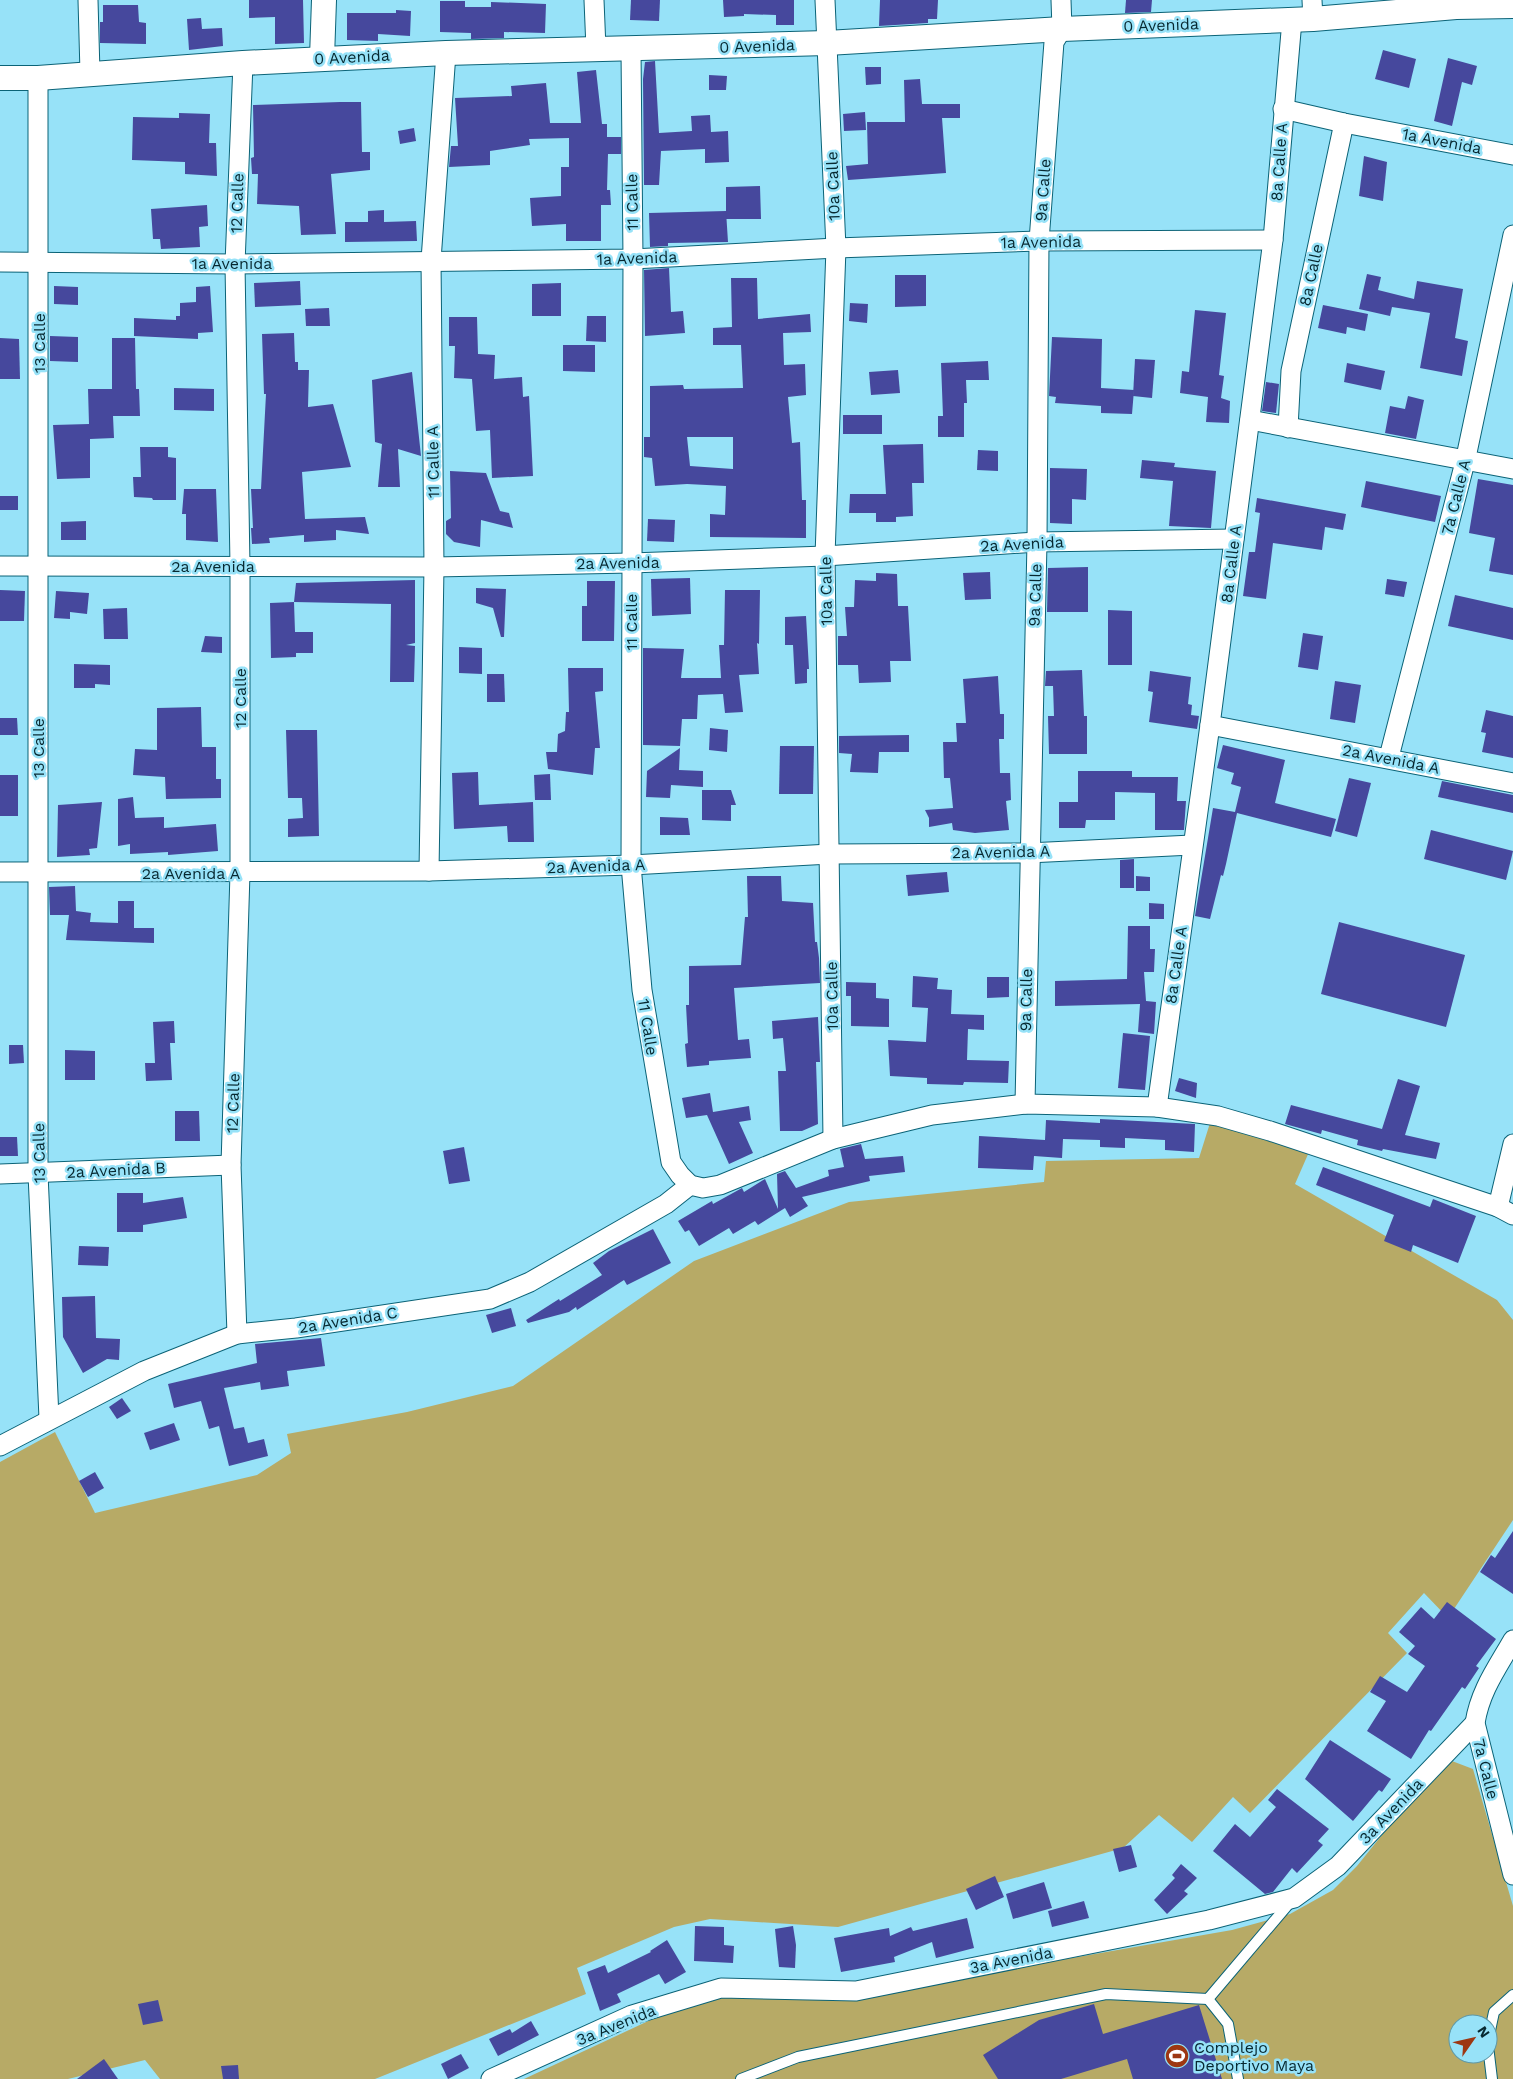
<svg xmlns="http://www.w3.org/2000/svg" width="1513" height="2079" viewBox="0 0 1513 2079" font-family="'Work Sans',sans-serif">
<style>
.green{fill:#b7aa66;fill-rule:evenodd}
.building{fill:#46489d;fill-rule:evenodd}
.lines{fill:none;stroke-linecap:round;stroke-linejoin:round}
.service-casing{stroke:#0b6377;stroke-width:12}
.minor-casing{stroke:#0b6377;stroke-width:21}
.tertiary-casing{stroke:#0b6377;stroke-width:26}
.service{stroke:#fff;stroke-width:10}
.minor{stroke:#fff;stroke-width:19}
.tertiary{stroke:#fff;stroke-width:24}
.labels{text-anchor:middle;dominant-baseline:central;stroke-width:5;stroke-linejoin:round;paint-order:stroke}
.street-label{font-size:16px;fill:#072830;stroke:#97e2f8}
.poi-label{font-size:16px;fill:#072830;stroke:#97e2f8;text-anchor:start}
</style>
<rect width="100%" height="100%" fill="#97e2f8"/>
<g class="green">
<path d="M1210,1123L1309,1152L1295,1184L1497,1300L1513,1320V1520L1448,1618L1424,1593L1388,1633L1407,1653L1250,1813L1233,1797L1192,1842L1159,1815L1123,1848L838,1927L710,1919L674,1927L577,1968L586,1994L375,2079H160L145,2060L68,2079H0V1462L55,1432L95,1513L257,1475L291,1453L287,1434L407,1412L513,1386L694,1261L849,1202L1044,1182L1046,1161L1199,1158Z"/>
<path d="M1444,1758L1473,1769L1513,1906V2079H524L674,2009L734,1995L929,1983L1232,1930L1290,1914L1333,1890L1357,1866ZM1458,2024H1488V2054H1458Z"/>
</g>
<g class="building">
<path d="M249,0H303L304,43L275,44V17L249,18Z"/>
<path d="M631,0H660L659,21L630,20Z"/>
<path d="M723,0H794V25H776V15L744,14V16L724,17Z"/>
<path d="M880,0H938L937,19H928V23L879,26Z"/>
<path d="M1126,0H1152L1151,12L1125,13Z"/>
<path d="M440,1H465V7H491V2L546,4L545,33L504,32V38L471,39V33L440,32Z"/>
<path d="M103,5H138L139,22L146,23V44L100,43V22H103Z"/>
<path d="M396,10L411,11L410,36L378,34V41L347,40V13H396Z"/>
<path d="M201,18L202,29L222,28L223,46L189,50L187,19Z"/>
<path d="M1383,50L1416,59L1409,88L1375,79Z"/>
<path d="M1448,58L1477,66L1472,85L1462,82L1452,126L1434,121Z"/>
<path d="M655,61L659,133L692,131L691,116L710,115L711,132L728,131L729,162L705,163V149L661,151L659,185H644L643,79L645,62Z"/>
<path d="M865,67H881V84L866,85Z"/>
<path d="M596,70L602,124H607V137H621V154H608L607,190H610L611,205H601V241H566V224L532,226L530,198L561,196V167H569V138L529,139L530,145L490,151V165L449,167L451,146H458L455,98L512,96L511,86L546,83L550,123H581L577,72Z"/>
<path d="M709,75L727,76L726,90H709Z"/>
<path d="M920,79L922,104H960V118H942L946,173L848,180L846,166L868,164L867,122H905L904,80Z"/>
<path d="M340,102H361L362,152H370V170L331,174L336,234L301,235L299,206L257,204L258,174H252L251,158L254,157L253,105Z"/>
<path d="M865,112L866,130L844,131L843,114Z"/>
<path d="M179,113L210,114L209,143H216L217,176L185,174V162L132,160L133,117L179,118Z"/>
<path d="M414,128L416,141L400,144L398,131Z"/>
<path d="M1364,156L1387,162L1383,201L1359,196Z"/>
<path d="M760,186L761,219H726V187Z"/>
<path d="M207,205L208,226L199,227L200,247L161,249L160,239H153L151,209Z"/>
<path d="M384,210V222L416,221L417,241L345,242V222H368V211Z"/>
<path d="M726,211L728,242L668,243V246L650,247L649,213Z"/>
<path d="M669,268L671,312L683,311L685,333L645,336L644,270Z"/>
<path d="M1367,274L1381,277L1378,290L1414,299L1417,281L1463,289L1455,338L1468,341L1462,376L1420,368L1430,313L1392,307L1390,316L1359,309Z"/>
<path d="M895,275H926V306L895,307Z"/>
<path d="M731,278H757L758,319L810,314L811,332L783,333L784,365L805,364L806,395L788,397L792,443L800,442L802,500H806V538L710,537V514L725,515L726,486L687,484L655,486L652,458L644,457V437H650V386L683,385L684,389L743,388L741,345H713V328L732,327ZM687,437H733V469L690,466Z"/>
<path d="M300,281L301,305L255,307L254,283Z"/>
<path d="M561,283V316H532V284Z"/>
<path d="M54,286L78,287V305L54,304Z"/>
<path d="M210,286L213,332L198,333V339L134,336V318L176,320V316H180V303L196,302V287Z"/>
<path d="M850,303L868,304L867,323L849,321Z"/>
<path d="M1323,305L1368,314L1365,331L1347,327L1346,334L1318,328Z"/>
<path d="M329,308L330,326H306L305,309Z"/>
<path d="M1195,310L1226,313L1219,375L1224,376L1221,398L1230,401L1229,423L1206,422L1208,397L1180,393L1182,371L1189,372Z"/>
<path d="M587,316H606V342L586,341Z"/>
<path d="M449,317H477L478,354L495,355L494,379L522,377L523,397L529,396L533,476L492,478L490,430L476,431L472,379L454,378L455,346H449Z"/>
<path d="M294,333L295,362H298V370H309L308,407L333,404L351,467L302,472L305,519L365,517L369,534L336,530V540L304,542V535L269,538L270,543L252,544L251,528H253L251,489H261L266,394H264L262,334Z"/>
<path d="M50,336L78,337V362L50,361Z"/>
<path d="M1052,337L1102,339L1101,388L1134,390L1132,414L1101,413V406L1055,403L1056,397L1049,396Z"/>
<path d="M0,338L19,339L20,379H0Z"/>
<path d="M112,338H135L136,389H139L140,416H113L114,438L90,439V478L57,479L53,425L89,424L88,389H112Z"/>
<path d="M563,345H595V372L563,371Z"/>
<path d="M1135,359L1155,360L1152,398L1133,396Z"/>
<path d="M988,361L989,380H966L967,403H964V437H938V416H943L941,363Z"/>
<path d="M1347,363L1385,371L1381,390L1344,382Z"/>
<path d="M898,370L900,393L871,395L869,372Z"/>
<path d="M412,372L421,456L398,449L400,487H378L382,444L375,442L372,380Z"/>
<path d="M1266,382L1279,384L1276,413L1262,411Z"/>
<path d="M174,388L214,389V411L174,410Z"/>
<path d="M1408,396L1424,400L1416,439L1385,433L1390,406L1405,409Z"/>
<rect x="843" y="415" width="39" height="19"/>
<path d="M923,444L924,483H912L913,516L896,517V522H876V513H849L850,494H886L883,445Z"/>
<path d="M140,447H168V457L176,458V500H153L152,498L134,497L133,477H141Z"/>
<path d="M978,450L998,451V471L977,470Z"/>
<path d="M1142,460L1175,463L1174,467L1216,471L1211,528L1169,526L1173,481L1140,478Z"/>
<path d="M1050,468L1087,469L1086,500L1072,499V524L1050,523Z"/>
<path d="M450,471L486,473L500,511L509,513L513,528L481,520L480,547L454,542L446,534V521L451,518Z"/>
<path d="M1478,479L1513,485V575L1489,571L1495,538L1469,533Z"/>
<path d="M1366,481L1441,496L1435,522L1361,507Z"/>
<path d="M184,489H216L218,542L186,540V514H182Z"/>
<rect x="0" y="496" width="18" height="14"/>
<path d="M1257,498L1346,514L1343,530L1325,527L1322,550L1273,543L1266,599L1243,596L1249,552H1255L1260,513L1255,512Z"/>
<path d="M648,519L675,520L674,542L647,541Z"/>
<path d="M86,521V540H61V522Z"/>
<path d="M1088,567V612H1047L1048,568Z"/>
<path d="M990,572L991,599L965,600L963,573Z"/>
<path d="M876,573L897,574L898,606H908L911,661H890L891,682L859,683L858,665H838V636H847L845,607H854L855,580L876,581Z"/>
<path d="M690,578L691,614L652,616L651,579Z"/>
<path d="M1387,579L1407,582L1404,597L1385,594Z"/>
<path d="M415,580V643L406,645L415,646L414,682H390L391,604L294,602L296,583Z"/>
<path d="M587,581H615L614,641H582V606H587Z"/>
<path d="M476,588L506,589L504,637H501L493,608L476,603Z"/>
<path d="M0,590L25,591L24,621H0Z"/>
<path d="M725,590H760L759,644L757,643L759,674L739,675L743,712L725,713L723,694L698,695L697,719H682L680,746L643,745V648L684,649L681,678H721L719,645H724Z"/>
<path d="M56,591L89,593L87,614L70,612V619L54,618Z"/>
<path d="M1455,595L1513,608V640L1448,626Z"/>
<path d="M294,602L295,632H313V653H296V657L271,658L270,603Z"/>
<path d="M127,608L128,639H104L103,609Z"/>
<path d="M1108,610L1132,611V665H1108Z"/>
<path d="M806,616L809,669H807V683L795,684L793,645H785V617Z"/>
<path d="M1303,633L1323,636L1318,670L1298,667Z"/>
<path d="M205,636L222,637V653L201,652Z"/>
<path d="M459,647L482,648V674L459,673Z"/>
<path d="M74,664L110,665V685L95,684V688H74Z"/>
<path d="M568,668H603V691L595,692L600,748H595L593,775L548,769L546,752H557L558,734L565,731L566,712H569Z"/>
<path d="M1082,670L1084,716H1087V754H1049L1048,716H1054L1053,686H1045L1046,671Z"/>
<path d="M1150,671L1191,677L1188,704L1192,705L1191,715L1199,716L1197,729L1149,722L1153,692L1148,691Z"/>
<path d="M487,674H504L505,702H487Z"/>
<path d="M998,676L1000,714H1004V739H999L1000,773H1010L1011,800L1006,801L1009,830L975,833L953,830L952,823L929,827V818L925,810L953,808L950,778H944L943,742H957L956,723H966L963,679Z"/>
<path d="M1335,681L1361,685L1355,723L1330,719Z"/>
<path d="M201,707L202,747H216V779H221V798L166,799L165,777L133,775L135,749L157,750V708Z"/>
<path d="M1486,710L1513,716V758L1482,752L1486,733L1481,732Z"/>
<path d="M0,718H17L18,735H0Z"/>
<path d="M710,728L728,730L727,752L709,750Z"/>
<path d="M286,730H317L319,836L288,837V819L303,818L302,798H288Z"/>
<path d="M909,735V752H879L878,773L850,772L852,754L839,753V736Z"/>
<path d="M1223,745L1285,760L1275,803L1336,819L1331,837L1237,813L1226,864L1223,876L1221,875L1210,919L1195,916L1213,808L1235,812L1241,787L1231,784L1234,773L1217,768Z"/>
<path d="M780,746H814L813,794H779Z"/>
<path d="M680,748L679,770L703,771V787L671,785L670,798L646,797L647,771Z"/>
<path d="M1078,771H1132V777H1178L1177,801H1186L1184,830H1155V793L1115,792V820H1086L1085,828H1059V802H1078Z"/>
<path d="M478,772L479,805L533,802L534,842H508L507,826L454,829L452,773Z"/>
<path d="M550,774L551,800H535L534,775Z"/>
<rect x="0" y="775" width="18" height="41"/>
<path d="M1349,778L1371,783L1357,837L1335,831Z"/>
<path d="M1442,781L1513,795V813L1438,797Z"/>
<path d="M702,790H731L736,805H731V821L702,820Z"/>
<path d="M133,797L135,818L164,817V828L216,824L218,851L168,855V852L130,854V844L118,846V799Z"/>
<path d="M102,802L97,848L89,849L90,855L57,857L58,805Z"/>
<path d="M660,817L688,818L690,835H660Z"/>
<path d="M1431,830L1513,851L1506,880L1424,859Z"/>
<path d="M1134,859V888H1120V860Z"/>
<path d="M947,872L949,892L908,896L906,875Z"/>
<path d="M747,876H781L782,901L813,903L815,942H817L819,958L820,983L734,988L738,1040L749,1039L751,1058L709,1061V1065L687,1067L685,1044L688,1043L686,1005H689V966L741,965L745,917H748Z"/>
<path d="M1136,876L1150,877V891H1136Z"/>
<path d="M75,886L76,911L91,913L90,922L118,923V901H134V928H154V943L66,940L69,915H50L49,887Z"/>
<path d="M1149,903L1164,904V919H1149Z"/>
<path d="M1339,922L1465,955L1446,1027L1321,994Z"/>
<path d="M1128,926H1150V949H1155L1154,972H1144L1146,1001L1156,1002L1154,1034L1138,1032L1140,1004L1055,1006V981L1127,979Z"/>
<path d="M913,976L938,978L937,989L952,990L951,1014L984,1015V1030L968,1029L967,1060L1009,1061L1008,1083L964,1082L963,1085L927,1084V1078L890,1076L888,1040L926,1042L928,1008L912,1007Z"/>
<path d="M987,977H1009V997L987,998Z"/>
<path d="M846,982L876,983V998L889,999V1027L851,1026V996H846Z"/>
<path d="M818,1017L820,1062H816L818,1124L802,1131H780L778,1071H786L783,1038L773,1039L772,1021Z"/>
<path d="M174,1021L175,1043H170L172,1080L146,1081L145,1063H155L153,1022Z"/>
<path d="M1123,1033L1150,1036L1145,1090L1118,1088Z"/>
<path d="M9,1045H23L24,1063L9,1064Z"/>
<path d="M65,1050L95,1051V1080H65Z"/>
<path d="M1179,1078L1197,1083L1196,1098L1175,1091Z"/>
<path d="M1398,1079L1420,1086L1405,1135L1440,1143L1436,1159L1383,1149L1382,1151L1357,1145L1358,1140L1322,1130L1321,1134L1285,1124L1291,1105L1382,1129Z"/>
<path d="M710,1093L713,1112L749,1106L751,1120L739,1122L753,1153L729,1164L707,1115L686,1118L682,1098Z"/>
<path d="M175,1111H199L200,1141H175Z"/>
<path d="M1100,1119L1195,1124L1194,1152L1165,1150V1140L1125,1138V1148L1100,1147V1140L1063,1139L1062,1158L1034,1156L1033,1170L978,1168L979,1136L1045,1140L1046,1120L1100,1123Z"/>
<path d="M0,1137H17L18,1156H0Z"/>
<path d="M861,1144L865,1159L903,1156L905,1172L869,1176L870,1181L802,1197L808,1206L790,1217L785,1208L758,1225L755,1221L733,1234L729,1228L699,1246L689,1230L685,1232L678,1221L712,1201L713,1204L742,1188L744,1192L765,1179L778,1209L777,1174L785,1171L796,1188L829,1176L828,1170L844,1167L840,1149Z"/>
<path d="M464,1147L470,1181L449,1184L443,1151Z"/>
<path d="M1323,1167L1430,1207L1433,1199L1476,1216L1458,1263L1413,1245L1411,1252L1384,1241L1394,1215L1316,1185Z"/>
<path d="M117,1193H143V1203L183,1197L187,1218L143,1225V1232H117Z"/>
<path d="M653,1229L671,1263L627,1285L624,1280L577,1310L576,1307L569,1312L528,1323L526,1320L559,1299L560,1301L602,1275L593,1263L609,1251Z"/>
<path d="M79,1246L109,1247L108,1266L78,1265Z"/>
<path d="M95,1296L96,1338L120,1339L119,1360L107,1359L83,1373L63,1337L62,1297Z"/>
<path d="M511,1308L516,1326L492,1333L486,1315Z"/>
<path d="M321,1338L325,1366L287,1371L289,1386L261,1390L260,1382L224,1388L234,1429L244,1427L248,1443L264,1439L268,1456L229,1466L219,1426L209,1429L201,1401L174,1408L168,1384L257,1363L255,1344Z"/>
<path d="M122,1398L131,1411L117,1419L109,1407Z"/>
<path d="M174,1423L180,1440L150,1450L144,1433Z"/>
<path d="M95,1472L104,1488L88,1497L79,1481Z"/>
<path d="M1513,1531V1594L1480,1572L1491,1555L1495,1558Z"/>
<path d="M1447,1602L1496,1639L1476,1666L1479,1668L1465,1689L1462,1687L1431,1731L1429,1730L1411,1759L1367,1731L1386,1701L1370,1692L1380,1676L1407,1692L1425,1666L1408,1654L1415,1646L1399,1632L1421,1607L1434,1619Z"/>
<path d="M1330,1740L1391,1779L1382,1792L1379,1790L1353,1821L1305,1779Z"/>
<path d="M1277,1789L1329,1829L1318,1841L1323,1845L1297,1873L1292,1868L1273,1892L1265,1894L1213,1851L1235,1824L1250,1837L1276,1807L1268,1800Z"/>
<path d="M1131,1845L1137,1867L1119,1872L1113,1849Z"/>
<path d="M1181,1864L1197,1878L1184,1891L1188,1894L1167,1914L1154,1900L1175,1878L1172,1875Z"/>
<path d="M995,1876L1004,1897L976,1910L966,1889Z"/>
<path d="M1044,1882L1052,1908L1013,1919L1006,1894Z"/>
<path d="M1084,1901L1089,1918L1052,1927L1048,1911Z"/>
<path d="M967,1918L974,1948L936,1958L932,1942L894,1957L895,1962L841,1972L834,1938L889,1928L890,1936L911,1927L913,1931Z"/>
<path d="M695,1926L724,1927V1945L734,1946L733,1963L694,1961Z"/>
<path d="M793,1926L796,1945L795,1968L779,1967L775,1929Z"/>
<path d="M667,1940L686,1972L665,1984L659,1974L617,1994L621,2002L600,2011L587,1972L605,1965L608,1973L651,1952L650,1951Z"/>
<path d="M158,2000L163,2021L143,2025L138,2004Z"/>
<path d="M1094,2004L1103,2034L1199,2005L1222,2079H1133L1127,2059L1061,2079H998L983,2055L1039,2020Z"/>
<path d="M531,2021L539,2035L498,2056L489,2039L510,2029L512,2033Z"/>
<path d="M461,2054L469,2068L448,2079L441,2064Z"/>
<path d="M104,2059L118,2079H77Z"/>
<path d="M238,2065L239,2079H223L221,2066Z"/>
</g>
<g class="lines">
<g class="service-casing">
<g id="service">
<path d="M1208,1999L1228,2024L1238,2079"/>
<path d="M1488,2040L1494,2012L1513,1995"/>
<path d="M1488,2046L1492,2079"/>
<path d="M741,2079L798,2057L1106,1994L1208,1999L1292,1900"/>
</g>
</g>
<g class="minor-casing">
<g id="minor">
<path d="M88,0L90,73"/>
<path d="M594,0L596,49"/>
<path d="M825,0L836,248L825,556L833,1139"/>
<path d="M1312,0L1313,19"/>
<path d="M631,50L633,259L631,865L642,990L671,1162L680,1175L690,1185L703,1188L720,1185L833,1139L932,1115L1025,1104L1157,1107L1218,1116L1270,1131L1498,1207L1513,1215"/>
<path d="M38,78V1174L49,1418"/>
<path d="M1283,109L1344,123L1513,155"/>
<path d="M0,262L235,264L633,259L836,248L1039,241L1273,240"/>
<path d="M1250,420L1513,469"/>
<path d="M1288,428L1291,371L1344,123"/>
<path d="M0,566L434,567L631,563L825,556L1037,542L1234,539"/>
<path d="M1210,725L1513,783"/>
<path d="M1389,757L1465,462L1513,235"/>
<path d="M429,871L434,567L431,260L446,53"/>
<path d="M0,872L429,871L631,865L830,854L1028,853L1192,845"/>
<path d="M1025,1104L1037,542L1039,241L1054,42L1062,29L1061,0"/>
<path d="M1157,1107L1210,725L1273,240L1292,20"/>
<path d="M0,1174L231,1165"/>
<path d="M1498,1207L1513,1144"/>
<path d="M237,1334L231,1165L240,873V566L235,264L243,63"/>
<path d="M0,1446L144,1371L237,1334L296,1328L490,1299L530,1282L666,1204L690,1185"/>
<path d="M1513,1640C1497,1668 1480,1691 1475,1723L1513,1875"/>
<path d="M491,2079L632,2015L721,1988L856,1991L1209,1920L1294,1898L1338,1866L1475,1723"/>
</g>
</g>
<g class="tertiary-casing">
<g id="tertiary">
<path d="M322,58L324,0"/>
<path d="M0,78H38L243,63L446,53L827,43L1062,29L1313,19L1456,7L1513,6"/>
</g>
</g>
<use href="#service" class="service"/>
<use href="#minor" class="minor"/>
<use href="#tertiary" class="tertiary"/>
</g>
<defs>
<g id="stadium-disc" transform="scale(1.25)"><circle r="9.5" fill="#9d3712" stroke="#97e2f8"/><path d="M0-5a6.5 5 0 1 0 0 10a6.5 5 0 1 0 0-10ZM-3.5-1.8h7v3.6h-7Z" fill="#fff"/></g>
</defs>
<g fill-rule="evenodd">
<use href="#stadium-disc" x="1177" y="2056"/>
</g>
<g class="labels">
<g class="street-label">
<text transform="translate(1161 25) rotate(-2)">0 Avenida</text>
<text transform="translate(757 46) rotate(-2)">0 Avenida</text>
<text transform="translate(352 57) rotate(-3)">0 Avenida</text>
<text transform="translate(1442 141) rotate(11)">1a Avenida</text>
<text transform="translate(1279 162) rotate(-86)">8a Calle A</text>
<text transform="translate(833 186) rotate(-92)">10a Calle</text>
<text transform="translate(1043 190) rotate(-86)">9a Calle</text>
<text transform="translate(632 202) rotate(-91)">11 Calle</text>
<text transform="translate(237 203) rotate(-88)">12 Calle</text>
<text transform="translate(1041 242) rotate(-1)">1a Avenida</text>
<text transform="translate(637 258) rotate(-2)">1a Avenida</text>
<text x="232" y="263">1a Avenida</text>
<text transform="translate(1311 275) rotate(-78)">8a Calle</text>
<text transform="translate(39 343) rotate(-90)">13 Calle</text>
<text transform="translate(433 462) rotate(-91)">11 Calle A</text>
<text transform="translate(1456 497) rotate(-76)">7a Calle A</text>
<text transform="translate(1022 544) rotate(-3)">2a Avenida</text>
<text transform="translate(618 563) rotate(-1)">2a Avenida</text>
<text transform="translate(1231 564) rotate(-83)">8a Calle A</text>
<text x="213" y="566">2a Avenida</text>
<text transform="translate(826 591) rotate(-91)">10a Calle</text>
<text transform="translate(1035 595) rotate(-88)">9a Calle</text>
<text transform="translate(631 622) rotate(-90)">11 Calle</text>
<text transform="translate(240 698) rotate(-90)">12 Calle</text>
<text transform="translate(38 748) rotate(-90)">13 Calle</text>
<text transform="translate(1391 759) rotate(11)">2a Avenida A</text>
<text transform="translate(1001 852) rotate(-1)">2a Avenida A</text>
<text transform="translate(596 866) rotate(-2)">2a Avenida A</text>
<text x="191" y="873">2a Avenida A</text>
<text transform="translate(1176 965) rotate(-82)">8a Calle A</text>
<text transform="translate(832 996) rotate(-91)">10a Calle</text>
<text transform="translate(1026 1000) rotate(-89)">9a Calle</text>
<text transform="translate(648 1027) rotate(81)">11 Calle</text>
<text transform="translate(233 1103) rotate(-88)">12 Calle</text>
<text transform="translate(39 1153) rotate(-91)">13 Calle</text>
<text transform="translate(116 1170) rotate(-3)">2a Avenida B</text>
<text transform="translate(348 1320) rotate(-9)">2a Avenida C</text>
<text transform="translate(1486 1769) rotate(76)">7a Calle</text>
<text transform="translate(1391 1811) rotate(-46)">3a Avenida</text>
<text transform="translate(1011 1960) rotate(-11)">3a Avenida</text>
<text transform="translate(616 2025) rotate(-22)">3a Avenida</text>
</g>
<g class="poi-label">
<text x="1194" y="2047">Complejo<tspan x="1194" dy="18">Deportivo Maya</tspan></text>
</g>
</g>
<g transform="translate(1473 2039) rotate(56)"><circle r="24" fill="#97e2f8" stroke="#5d98a8"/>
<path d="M0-4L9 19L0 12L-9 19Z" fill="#9d3712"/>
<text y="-8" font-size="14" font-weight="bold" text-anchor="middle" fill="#072830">N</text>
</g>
</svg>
